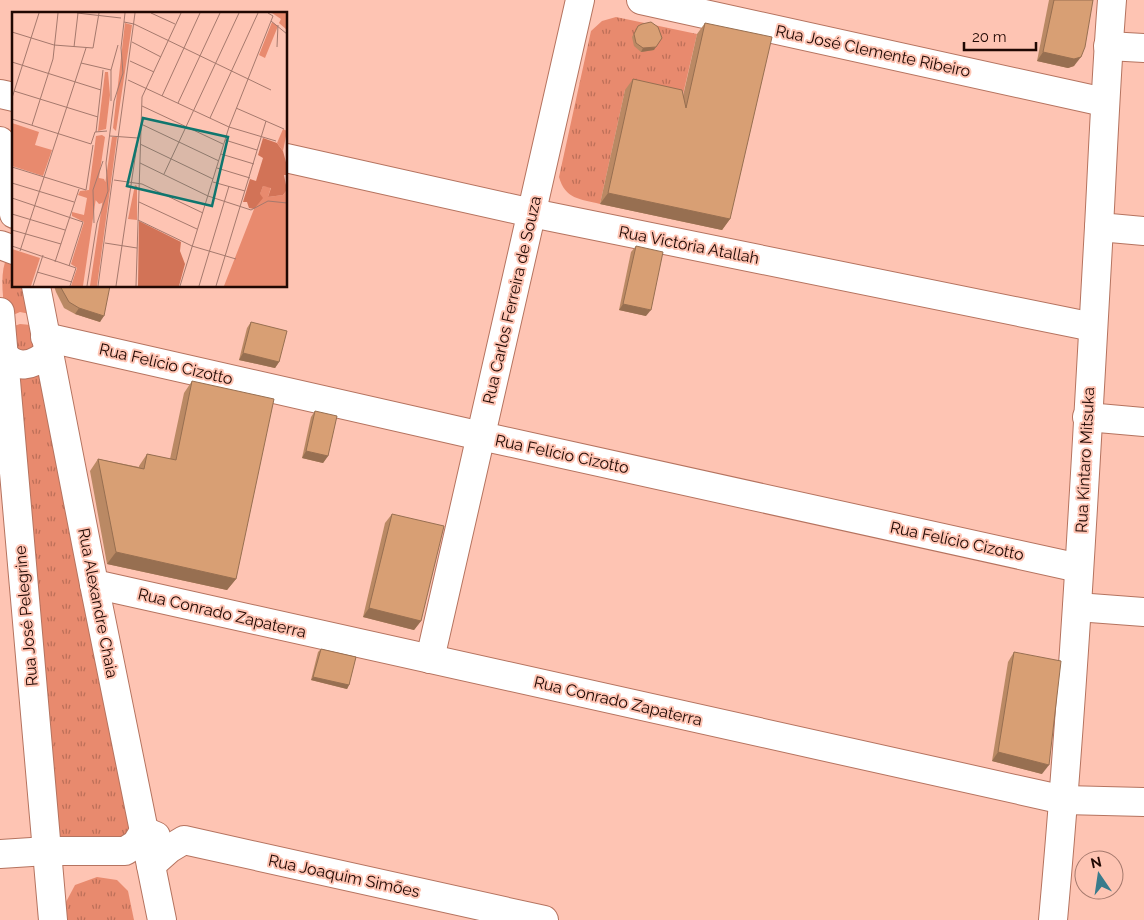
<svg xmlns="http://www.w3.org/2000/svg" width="1144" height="920" viewBox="0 0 1144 920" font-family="Raleway,sans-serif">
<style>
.grass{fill:url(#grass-tufts)}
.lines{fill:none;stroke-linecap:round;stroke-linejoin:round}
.minor-casing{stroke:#b5735f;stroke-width:30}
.minor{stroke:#fff;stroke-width:28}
.wall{fill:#ba8964}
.shaded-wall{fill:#976f51}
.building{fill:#d89f74;stroke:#976f51}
.labels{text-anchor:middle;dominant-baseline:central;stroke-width:4;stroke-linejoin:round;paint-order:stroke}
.street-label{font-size:16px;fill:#200803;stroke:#fec4b3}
.inset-road{fill:none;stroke:#a5796d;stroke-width:1}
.view{fill:#0f766e;fill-opacity:0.15;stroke:#0f766e;stroke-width:2.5}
.inset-edge{fill:none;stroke:#200803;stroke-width:2.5}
</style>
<defs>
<pattern id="grass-tufts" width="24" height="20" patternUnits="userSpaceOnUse" patternTransform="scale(1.25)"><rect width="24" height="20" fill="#e88a6e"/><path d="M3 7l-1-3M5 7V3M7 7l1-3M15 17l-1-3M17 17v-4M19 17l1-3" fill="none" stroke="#bc6f58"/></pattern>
</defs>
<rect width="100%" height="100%" fill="#fec4b3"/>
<g class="grass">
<path d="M616,17L697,34L681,103L625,90L600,204C580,199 565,199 559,177L591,31L602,21Z"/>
<path d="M14,260V286H29L35,315L20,312L6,318C3,300 0,278 5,262Z"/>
<path d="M20,324L31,325L41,338L24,360L6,334L14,326Z"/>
<path d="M40,372L131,826L129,835L120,841L62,842L58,835L14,378Z"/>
<path d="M97,877L117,880L128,891L134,920H67L66,902L75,885Z"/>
</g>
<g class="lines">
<g class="minor-casing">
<g id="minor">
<path d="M641,0L1104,102"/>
<path d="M1108,46L1144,48"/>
<path d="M0,94L14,97"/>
<path d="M0,141L14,214"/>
<path d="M286,158L532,213L1093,327"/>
<path d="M1099,227L1144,231"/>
<path d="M0,245L14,250"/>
<path d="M36,286L94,584L162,920"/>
<path d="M0,312L53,920"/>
<path d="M45,337L481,436L1079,568"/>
<path d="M2,352C15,371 33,366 48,353"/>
<path d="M1087,417L1144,422"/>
<path d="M94,584L1064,800L1144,802"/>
<path d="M1077,607L1144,612"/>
<path d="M430,659L580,0"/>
<path d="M0,854L47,851H125L136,844L144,831L156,836"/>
<path d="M151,865L169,849L184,840L544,920"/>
<path d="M1053,920C1074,689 1086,458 1099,227C1103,151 1106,76 1112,0"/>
</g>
</g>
<use href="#minor" class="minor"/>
</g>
<g class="wall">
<path d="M1049,0H1093L1074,66L1068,68L1037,61Z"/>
<path d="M705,23L730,219L722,230L600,204L625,90L633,79L683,96L697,34Z"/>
<path d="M638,26L654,50L641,52L634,46L632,37Z"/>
<path d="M636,246L646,316L619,310L631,252Z"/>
<path d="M54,286H110L100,322L75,314L64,308L56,292Z"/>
<path d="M251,322L279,362L275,368L239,360L247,328Z"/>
<path d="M192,381L236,579L227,590L107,564L90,471L98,459L139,467V466L147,454L170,459L184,393Z"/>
<path d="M315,411L328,456L323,463L302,458L311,417Z"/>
<path d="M392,514L421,621L414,630L363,617L385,523Z"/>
<path d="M321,649L349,685L347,689L311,680L318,652Z"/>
<path d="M1014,652L1042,774L992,761L1008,662Z"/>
</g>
<g class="shaded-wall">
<path d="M656,47L654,50L641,52L643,48Z"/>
<path d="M1043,52L1081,57L1074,66L1068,68L1037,61Z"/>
<path d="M608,193L730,219L722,230L600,204Z"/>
<path d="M623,304L651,310L646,316L619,310Z"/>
<path d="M79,308L104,316L100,322L75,314Z"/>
<path d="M243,353L279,362L275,368L239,360Z"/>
<path d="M306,451L328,456L323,463L302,458Z"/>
<path d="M116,552L236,579L227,590L107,564Z"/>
<path d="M369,608L421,621L414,630L363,617Z"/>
<path d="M313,677L349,685L347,689L311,680Z"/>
<path d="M998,752L1049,765L1042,774L992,761Z"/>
</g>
<g class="building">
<path d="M1054,0H1093L1085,47L1081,57L1074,59L1043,52Z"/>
<path d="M651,22L658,27L662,38L656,47L643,48L636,43L634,34L638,26L642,24Z"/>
<path d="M705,23L772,37L730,219L608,193L633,79L682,90L686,108Z"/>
<path d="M636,246L663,252L651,310L623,304Z"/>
<path d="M60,286H110L104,316L79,308L69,302Z"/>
<path d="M251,322L287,331L279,362L243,353Z"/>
<path d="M192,381L274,399L236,579L116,552L98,459L144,469L147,454L176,460Z"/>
<path d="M315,411L337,416L328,456L306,451Z"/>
<path d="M392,514L444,526L421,621L369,608Z"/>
<path d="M321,649L356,657L349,685L313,677Z"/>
<path d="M1014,652L1061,661L1049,765L998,752Z"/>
</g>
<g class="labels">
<g class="street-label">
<text transform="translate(873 51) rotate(12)">Rua José Clemente Ribeiro</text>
<text transform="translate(689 245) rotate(11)">Rua Victória Atallah</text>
<text transform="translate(512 300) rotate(-77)">Rua Carlos Ferreira de Souza</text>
<text transform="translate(166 364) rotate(13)">Rua Felício Cizotto</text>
<text transform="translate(562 454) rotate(12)">Rua Felício Cizotto</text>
<text transform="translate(1085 460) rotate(-87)">Rua Kintaro Mitsuka</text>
<text transform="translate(957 541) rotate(12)">Rua Felício Cizotto</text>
<text transform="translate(98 603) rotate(79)">Rua Alexandre Chaia</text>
<text transform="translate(222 613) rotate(13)">Rua Conrado Zapaterra</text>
<text transform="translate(26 616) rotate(-95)">Rua José Pelegrine</text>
<text transform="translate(618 701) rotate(13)">Rua Conrado Zapaterra</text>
<text transform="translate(344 876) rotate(12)">Rua Joaquim Simões</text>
</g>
</g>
<g transform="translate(12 12)">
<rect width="275" height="275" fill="#fec4b3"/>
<path d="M260,1H275V18L267,11L269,7ZM260,10L266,14L253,46L247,43ZM113,11L120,13L104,119L101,116ZM93,60H96L98,83L94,117L86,119ZM90,123L93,125L71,274H59L65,256L59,252L72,210L60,204V200L72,203L75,186L66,183L68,179L77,178L84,124ZM100,125H105L85,274H78ZM87,166L92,167L95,174L90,191L87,192L81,185ZM123,173L125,174V208L116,207ZM251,174L259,175L256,185L271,183L275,178V274H212ZM0,237L28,246L19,274H0Z" fill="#e88a6e"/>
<path d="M251,126L265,131L271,139L275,154V163H272L275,178L271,183L256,185L259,176L251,174L248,182L251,186L242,197L237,196L235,190H231L238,167L244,169L251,146L246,143ZM127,209L169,230L168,239L173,252L167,274H126Z" fill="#d27357"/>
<path d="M271,117L275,119L271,139L265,131Z" fill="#e88a6e"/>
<path d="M0,111L27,120L23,133L40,138L31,164L0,154Z" fill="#e88a6e"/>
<path class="inset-road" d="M65,1L109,6M139,1L163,12M259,9L275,22M112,10L122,12L259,78M0,20L42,33L81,36L87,1M120,30L149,45M62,35L66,1M265,35L266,13M118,49L142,60M0,50L89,78M69,51L99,58M116,68L217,115L264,129M2,79L86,105M150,84L188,1M0,86L27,1M99,89V58L106,33M166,91L208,1M130,94L211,132M224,96L272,117M198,106L246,1M0,107L79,132L83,120L95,119M129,112L207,149M20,113L41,47L46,1M84,120L91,58M98,124L126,126L104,274M213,128L245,138M128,132L201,167M209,142L242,152M128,151L196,184L239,198L256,189L275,191M0,155L74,178L81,133M205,156L238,166M152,162L227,1M102,168L130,172L191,201M201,170L233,179M0,171L62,190M0,186L71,210L57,254M127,190L185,217M0,202L53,218M126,208L180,234L224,247M82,211L81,178L91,149M0,218L49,232M93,231L125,236M0,234L64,256M8,239L74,36M43,250L67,177M25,260L60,270M21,274L31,243M58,274L64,256M75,274L85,211L96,179L94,151L102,89L111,61L109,36L113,1M86,274L123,1M124,274L130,85L169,1M168,274L217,115L261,4L256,1M187,274L217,174M204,274L254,109"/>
<path class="view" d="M131,106L216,125L200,194L115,174Z"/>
<rect width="275" height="275" class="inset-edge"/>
</g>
<g transform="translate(1099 875) rotate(347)"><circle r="24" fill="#fec4b3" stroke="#a5796d"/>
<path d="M0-4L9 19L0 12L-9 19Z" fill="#397b8c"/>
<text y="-8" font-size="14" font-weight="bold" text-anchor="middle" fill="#200803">N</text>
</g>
<path d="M964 42v8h72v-8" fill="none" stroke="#200803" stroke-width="2.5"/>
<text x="972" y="42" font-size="15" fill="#200803" stroke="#fec4b3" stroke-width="4" paint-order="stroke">20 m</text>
</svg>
